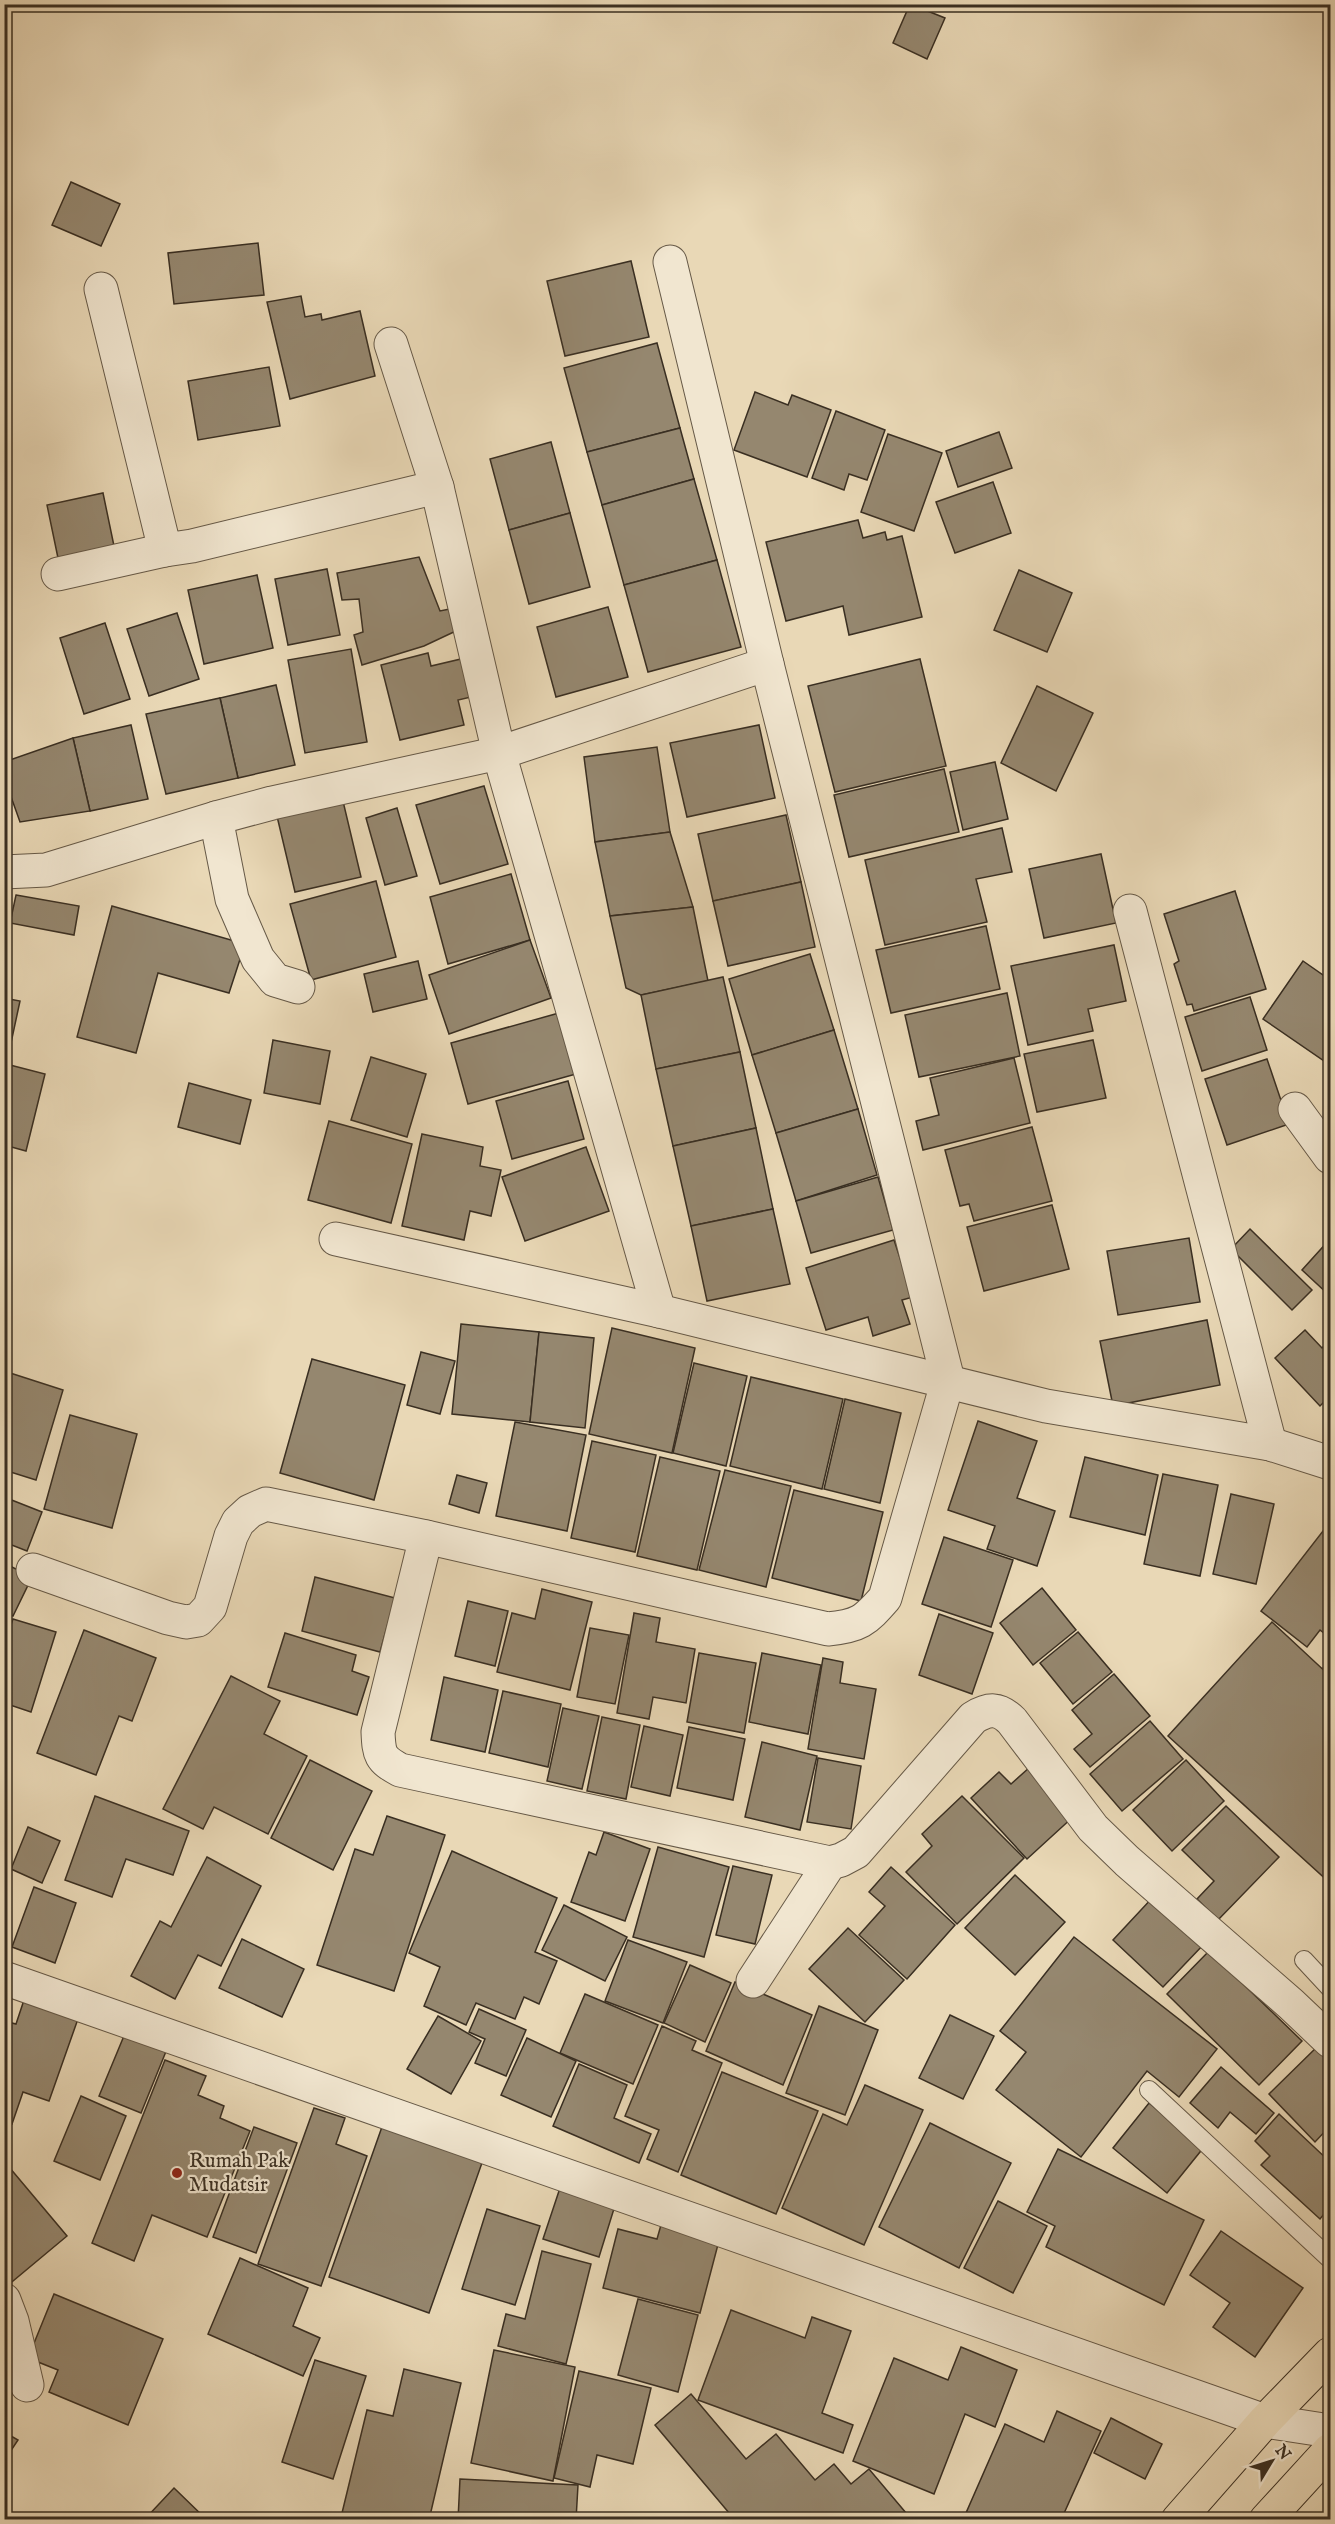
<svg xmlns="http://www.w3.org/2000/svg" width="1335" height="2524" viewBox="0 0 1335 2524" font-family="'IM FELL English',serif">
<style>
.building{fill:#95876f;stroke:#3a2f22;stroke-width:1.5}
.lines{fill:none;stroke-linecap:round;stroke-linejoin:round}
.service-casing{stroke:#665947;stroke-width:20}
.minor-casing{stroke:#665947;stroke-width:35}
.tertiary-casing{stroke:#665947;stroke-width:35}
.trunk-casing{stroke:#3a2f22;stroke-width:35}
.service{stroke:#f1e6d0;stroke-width:18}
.minor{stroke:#f1e6d0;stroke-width:33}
.tertiary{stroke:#f1e6d0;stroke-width:33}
.trunk{stroke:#e9d8b6;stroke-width:33}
.poi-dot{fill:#8f2418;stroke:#f1e6d0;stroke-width:2}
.labels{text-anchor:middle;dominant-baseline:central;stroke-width:4.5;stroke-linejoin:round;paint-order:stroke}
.poi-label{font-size:21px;fill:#3a2f22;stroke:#f1e6d0;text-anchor:start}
</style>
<rect width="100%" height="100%" fill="#e9d8b6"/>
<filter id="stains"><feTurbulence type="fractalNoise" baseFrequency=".00333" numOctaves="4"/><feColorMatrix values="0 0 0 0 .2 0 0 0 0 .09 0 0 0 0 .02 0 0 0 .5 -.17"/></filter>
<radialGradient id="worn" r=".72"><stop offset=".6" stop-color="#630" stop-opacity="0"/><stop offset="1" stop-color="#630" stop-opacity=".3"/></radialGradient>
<g class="building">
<path d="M910,4L945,18L927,59L893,43Z"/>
<path d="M71,182L120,204L101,246L52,225Z"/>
<path d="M258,243L264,295L174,304L168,253Z"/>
<path d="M631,261L649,337L565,356L547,281Z"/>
<path d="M301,296L305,317L321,314L322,320L360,311L375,376L290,399L267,302Z"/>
<path d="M657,343L680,428L587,452L564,368Z"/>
<path d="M269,367L280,426L198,440L188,381Z"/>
<path d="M755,392L788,405L792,395L831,410L807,477L734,450Z"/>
<path d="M836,411L885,430L867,480L849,474L844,490L812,478Z"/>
<path d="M680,428L694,479L602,505L587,452Z"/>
<path d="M999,432L1012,468L958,487L946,451Z"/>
<path d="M888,434L942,453L914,531L861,512Z"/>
<path d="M551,442L570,513L509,530L490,459Z"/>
<path d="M694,479L717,560L624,585L602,505Z"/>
<path d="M993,482L1011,533L955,553L936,502Z"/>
<path d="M103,493L114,546L58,558L47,505Z"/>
<path d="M570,513L590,587L529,604L509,530Z"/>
<path d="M858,520L863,538L885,532L887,540L902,536L922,617L849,635L843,606L786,621L766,542Z"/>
<path d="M419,557L440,611L455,608L458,630L424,646L362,665L354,635L363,632L359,599L342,600L337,573Z"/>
<path d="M717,560L741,647L648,672L624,585Z"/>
<path d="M327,569L340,635L288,645L275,579Z"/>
<path d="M1019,570L1072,593L1047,652L994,630Z"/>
<path d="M257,575L273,648L204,664L188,590Z"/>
<path d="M608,607L628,677L556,697L537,627Z"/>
<path d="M177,613L199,679L149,696L127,629Z"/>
<path d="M105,623L130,699L84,714L60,638Z"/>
<path d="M351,649L367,742L305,753L288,660Z"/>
<path d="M428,653L431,666L461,659L471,697L458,700L464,725L400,740L381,665Z"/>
<path d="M920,659L946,766L835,792L808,686Z"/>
<path d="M276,685L295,765L238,778L220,698Z"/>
<path d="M1037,686L1093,713L1056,791L1001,763Z"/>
<path d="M220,698L238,778L166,794L146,714Z"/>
<path d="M131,725L148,799L90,811L73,738Z"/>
<path d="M759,725L775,798L687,817L670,743Z"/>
<path d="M73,738L90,811L20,822L4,777V762Z"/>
<path d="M657,747L670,832L595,842L584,757Z"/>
<path d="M995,762L1008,819L963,830L950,772Z"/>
<path d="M944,769L959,832L849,857L834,795Z"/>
<path d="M484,786L508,864L440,884L416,805Z"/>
<path d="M342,797L361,877L295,892L276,812Z"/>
<path d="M397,808L417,876L385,885L366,818Z"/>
<path d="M786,815L801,882L713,901L698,834Z"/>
<path d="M1002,828L1012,872L976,879L987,922L885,945L865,860Z"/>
<path d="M670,832L693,907L610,916L595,842Z"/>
<path d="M1101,854L1116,923L1044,938L1029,869Z"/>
<path d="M511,874L530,940L448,964L430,897Z"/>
<path d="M376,881L396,957L311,980L290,904Z"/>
<path d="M801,882L815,947L728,966L713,901Z"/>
<path d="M1235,891L1266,989L1194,1011L1192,1004L1187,1005L1174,964L1179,961L1164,914Z"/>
<path d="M16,895L79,906L74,935L10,923Z"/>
<path d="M112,906L245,944L229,993L158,973L136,1053L77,1037Z"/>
<path d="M693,907L708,981L641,995L626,988L610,916Z"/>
<path d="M986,926L1000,989L891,1013L876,950Z"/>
<path d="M530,940L551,998L449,1034L429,975Z"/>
<path d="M1114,945L1126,1001L1088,1009L1093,1031L1028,1045L1011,966Z"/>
<path d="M810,954L834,1030L752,1055L729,979Z"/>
<path d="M418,961L427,999L373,1012L364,974Z"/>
<path d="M1303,961L1330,980V1065L1263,1019Z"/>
<path d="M723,977L740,1052L656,1069L641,995Z"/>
<path d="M1007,993L1020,1056L919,1077L905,1015Z"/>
<path d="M1250,997L1267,1050L1202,1071L1185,1017Z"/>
<path d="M4,998L20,1001L11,1043L4,1042Z"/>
<path d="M559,1013L576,1074L468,1104L451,1043Z"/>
<path d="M834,1030L858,1109L776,1133L752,1055Z"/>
<path d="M273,1040L330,1051L320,1104L264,1093Z"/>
<path d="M1093,1040L1106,1098L1037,1112L1024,1054Z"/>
<path d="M740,1052L756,1128L673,1146L656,1069Z"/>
<path d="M371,1057L426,1074L407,1137L351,1120Z"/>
<path d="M1014,1058L1030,1123L923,1150L916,1121L939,1115L930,1078Z"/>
<path d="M1267,1059L1289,1124L1227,1145L1205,1079Z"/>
<path d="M10,1065L45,1074L26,1151L4,1145V1088Z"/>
<path d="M568,1081L584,1139L512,1159L496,1101Z"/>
<path d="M189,1083L251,1100L240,1144L178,1127Z"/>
<path d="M858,1109L877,1175L796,1201L776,1133Z"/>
<path d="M329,1121L412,1144L391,1223L308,1200Z"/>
<path d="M1032,1127L1052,1201L974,1221L969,1204L960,1206L945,1150Z"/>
<path d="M756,1128L773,1209L691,1226L673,1146Z"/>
<path d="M422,1134L483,1147L480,1166L501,1170L491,1216L470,1211L464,1240L402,1226Z"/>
<path d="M586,1147L609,1211L525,1241L502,1177Z"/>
<path d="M878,1177L893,1230L811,1253L796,1201Z"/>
<path d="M1052,1205L1069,1269L984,1291L967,1227Z"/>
<path d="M773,1209L790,1284L707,1301L691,1226Z"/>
<path d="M1250,1229L1312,1290L1292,1310L1231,1249Z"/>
<path d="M1189,1238L1200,1302L1118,1315L1107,1251Z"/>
<path d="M1330,1239V1296L1302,1270Z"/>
<path d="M894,1240L913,1297L902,1300L910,1324L873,1336L868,1317L826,1330L806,1268Z"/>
<path d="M1207,1320L1220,1385L1113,1406L1100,1341Z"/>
<path d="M461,1324L539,1332L530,1422L452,1414Z"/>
<path d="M612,1328L695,1348L672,1453L589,1434Z"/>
<path d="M1305,1330L1322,1348L1330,1340V1396L1320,1406L1275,1358Z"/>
<path d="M539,1332L594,1338L585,1428L530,1422Z"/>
<path d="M421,1352L455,1361L440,1414L407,1405Z"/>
<path d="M312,1359L405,1385L374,1500L280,1473Z"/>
<path d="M694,1363L747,1376L726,1466L673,1453Z"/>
<path d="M4,1371L63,1390L36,1480L4,1470Z"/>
<path d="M751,1377L843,1399L822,1489L730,1466Z"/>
<path d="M845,1399L901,1413L880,1503L824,1489Z"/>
<path d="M70,1415L137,1434L112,1528L44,1509Z"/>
<path d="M978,1421L1037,1441L1017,1498L1055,1511L1037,1566L987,1549L995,1526L948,1510Z"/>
<path d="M515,1422L586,1435L567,1531L496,1516Z"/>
<path d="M592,1441L656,1455L635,1552L571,1538Z"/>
<path d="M660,1457L720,1471L697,1570L637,1556Z"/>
<path d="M1085,1457L1158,1475L1145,1535L1070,1517Z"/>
<path d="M725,1470L791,1486L766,1587L699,1570Z"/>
<path d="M1163,1474L1218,1485L1200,1576L1144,1564Z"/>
<path d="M457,1475L487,1483L479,1513L449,1504Z"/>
<path d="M794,1490L883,1512L861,1601L772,1578Z"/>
<path d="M1231,1494L1274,1504L1256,1584L1213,1574Z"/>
<path d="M4,1497L42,1512L27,1551L4,1542Z"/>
<path d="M1330,1522V1638L1320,1630L1307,1647L1261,1611Z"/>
<path d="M944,1537L1013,1560L991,1627L922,1604Z"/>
<path d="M4,1563L32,1577L13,1616L4,1612Z"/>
<path d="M315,1577L395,1598L380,1652L302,1631Z"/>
<path d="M1042,1588L1076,1630L1033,1665L1000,1623Z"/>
<path d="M542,1589L592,1602L570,1690L497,1672L512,1613L535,1619Z"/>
<path d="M468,1601L508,1611L495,1666L455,1656Z"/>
<path d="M634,1613L660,1618L656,1642L695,1649L686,1703L653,1697L649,1719L617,1713Z"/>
<path d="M939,1614L993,1633L972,1694L919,1675Z"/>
<path d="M13,1619L56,1632L31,1712L4,1703V1645Z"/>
<path d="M1272,1622L1330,1676V1883L1168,1736Z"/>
<path d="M590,1628L629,1635L615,1704L577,1697Z"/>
<path d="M84,1630L156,1658L132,1721L119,1716L96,1775L37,1753Z"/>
<path d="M1078,1632L1112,1672L1073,1704L1040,1663Z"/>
<path d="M285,1633L356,1655L352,1671L369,1677L357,1715L268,1687Z"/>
<path d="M699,1653L756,1663L744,1733L687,1722Z"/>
<path d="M762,1653L821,1665L808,1734L749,1722Z"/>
<path d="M823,1658L843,1662L840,1683L876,1689L864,1759L808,1749Z"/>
<path d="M1330,1658V1674L1323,1668Z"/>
<path d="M1114,1674L1150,1716L1090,1767L1074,1749L1092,1734L1072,1710Z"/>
<path d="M231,1676L280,1701L264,1734L307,1756L268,1834L214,1807L203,1829L163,1809Z"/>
<path d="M444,1677L498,1690L485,1752L431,1740Z"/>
<path d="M503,1691L561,1704L548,1767L489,1753Z"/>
<path d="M563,1708L599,1716L582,1789L547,1781Z"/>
<path d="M602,1717L640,1725L626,1799L587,1791Z"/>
<path d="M1150,1721L1183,1759L1122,1811L1090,1774Z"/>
<path d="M644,1726L683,1735L670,1796L631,1787Z"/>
<path d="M689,1727L745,1739L733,1800L677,1788Z"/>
<path d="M762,1742L817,1756L800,1830L745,1817Z"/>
<path d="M818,1758L861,1766L851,1829L807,1822Z"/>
<path d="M310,1760L372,1791L333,1870L271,1838Z"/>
<path d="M1186,1760L1224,1801L1172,1851L1133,1810Z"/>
<path d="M1030,1767L1074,1816L1027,1859L971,1798L999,1772L1011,1784Z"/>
<path d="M95,1796L189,1831L173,1875L126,1859L112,1897L65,1880Z"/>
<path d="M962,1796L1024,1858L957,1924L906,1872L932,1846L922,1834Z"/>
<path d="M1226,1806L1279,1857L1218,1920L1197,1899L1214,1881L1182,1850Z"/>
<path d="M387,1816L445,1835L394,1991L317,1965L355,1849L373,1855Z"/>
<path d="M28,1827L60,1841L42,1883L11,1869Z"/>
<path d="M604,1832L650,1849L625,1921L571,1902L589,1852L596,1855Z"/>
<path d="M658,1847L729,1867L704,1957L633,1937Z"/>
<path d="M452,1851L557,1898L535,1952L557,1961L539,2004L524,1997L515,2019L476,2003L466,2025L424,2006L440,1967L409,1953Z"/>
<path d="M207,1857L261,1886L221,1966L198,1955L175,1999L131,1976L160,1921L171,1927Z"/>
<path d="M733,1866L772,1875L755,1944L716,1935Z"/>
<path d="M891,1867L955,1925L907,1979L859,1935L885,1906L869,1892Z"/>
<path d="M1015,1875L1065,1922L1015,1975L965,1928Z"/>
<path d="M34,1887L76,1903L55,1963L12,1947Z"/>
<path d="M1154,1896L1204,1944L1163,1987L1113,1940Z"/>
<path d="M564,1905L627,1937L605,1981L542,1950Z"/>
<path d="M848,1928L904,1980L865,2022L809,1969Z"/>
<path d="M1074,1937L1217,2049L1179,2097L1147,2071L1081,2157L996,2090L1026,2052L1000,2031Z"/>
<path d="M242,1939L304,1969L282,2017L219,1988Z"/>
<path d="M628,1940L687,1962L663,2023L605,2001Z"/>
<path d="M1209,1951L1302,2041L1259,2085L1167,1994Z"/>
<path d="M690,1965L731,1983L705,2042L664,2023Z"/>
<path d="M735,1982L812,2015L783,2085L706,2051Z"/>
<path d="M585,1994L658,2025L633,2084L560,2053Z"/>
<path d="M25,1997L79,2016L49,2101L23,2092L12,2124L4,2121V2021L16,2024Z"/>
<path d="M819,2006L878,2030L845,2115L786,2093Z"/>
<path d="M479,2009L526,2030L506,2076L475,2063L485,2039L469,2032Z"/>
<path d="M950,2015L994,2036L963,2099L919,2078Z"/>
<path d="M438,2016L481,2041L451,2094L407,2069Z"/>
<path d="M662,2026L696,2041L692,2050L722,2063L678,2172L647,2159L659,2130L625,2116Z"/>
<path d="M126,2031L167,2049L141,2113L99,2096Z"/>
<path d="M527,2038L576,2061L551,2117L501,2095Z"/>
<path d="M1322,2042L1330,2050V2126L1315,2142L1269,2094Z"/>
<path d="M165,2060L206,2076L198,2095L224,2106L220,2118L250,2131L207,2237L152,2215L134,2261L92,2243Z"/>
<path d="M579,2064L627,2085L614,2118L651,2134L639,2163L553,2126Z"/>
<path d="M1221,2067L1274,2113L1256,2134L1230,2112L1218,2128L1190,2103Z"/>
<path d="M722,2072L818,2111L776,2214L681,2175Z"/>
<path d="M865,2085L923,2110L864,2245L782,2208L823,2114L847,2125Z"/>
<path d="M81,2096L126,2116L100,2180L54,2161Z"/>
<path d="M1149,2103L1204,2147L1167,2193L1113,2148Z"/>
<path d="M314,2108L345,2118L336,2144L367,2156L321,2286L258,2264Z"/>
<path d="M1279,2114L1330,2162V2211L1328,2209L1320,2219L1261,2165L1270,2156L1255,2141Z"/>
<path d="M930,2123L1011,2163L959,2268L879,2227Z"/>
<path d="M383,2124L483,2160L429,2313L329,2277Z"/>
<path d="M254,2127L297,2143L256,2253L213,2237Z"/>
<path d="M1058,2149L1204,2220L1164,2305L1046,2247L1055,2226L1027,2212Z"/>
<path d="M4,2161L67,2236L7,2286L4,2283Z"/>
<path d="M562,2182L617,2199L599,2257L543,2239Z"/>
<path d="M998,2201L1047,2226L1013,2293L964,2268Z"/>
<path d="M487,2209L540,2226L515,2305L462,2289Z"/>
<path d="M663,2218L721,2233L700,2313L603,2288L618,2229L657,2239Z"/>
<path d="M1221,2231L1303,2288L1255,2357L1213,2327L1230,2303L1190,2275Z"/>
<path d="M542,2251L591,2264L566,2364L498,2346L506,2314L525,2319Z"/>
<path d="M240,2258L308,2288L293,2326L320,2338L303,2376L208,2334Z"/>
<path d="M54,2294L163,2339L128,2425L49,2392L58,2370L28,2358Z"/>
<path d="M638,2299L698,2315L678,2392L618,2375Z"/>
<path d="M731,2310L805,2338L812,2317L851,2331L822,2413L853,2425L843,2453L698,2400Z"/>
<path d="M961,2347L1017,2370L995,2427L965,2414L934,2494L853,2461L894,2358L948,2380Z"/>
<path d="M494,2350L575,2367L553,2481L471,2463Z"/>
<path d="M315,2360L366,2376L333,2479L282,2462Z"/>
<path d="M404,2369L461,2383L429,2520H367L342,2513L367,2410L393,2416Z"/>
<path d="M579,2371L651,2388L633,2464L597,2455L590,2487L554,2478Z"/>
<path d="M691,2394L746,2459L776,2434L815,2480L834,2464L851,2484L869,2469L912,2520H735L655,2425Z"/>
<path d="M1057,2411L1101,2431L1061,2520H981L966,2513L1005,2424L1044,2442Z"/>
<path d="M1111,2418L1162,2444L1145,2479L1094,2453Z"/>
<path d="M4,2432L18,2440L4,2461Z"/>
<path d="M460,2479L578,2485L576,2520H458Z"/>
<path d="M174,2488L207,2520H144Z"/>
</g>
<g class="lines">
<g class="service-casing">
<g id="service">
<path d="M1304,1960L1330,1988"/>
<path d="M1149,2090L1330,2259"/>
</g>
</g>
<g class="minor-casing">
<g id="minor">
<path d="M101,289L165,550L192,546L437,487"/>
<path d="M391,344L437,487L499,753L659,1311"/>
<path d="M58,574L165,550"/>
<path d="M216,818L232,899L258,959L275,980L298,987"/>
<path d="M4,872L46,870L216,818L272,803L499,753L767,664"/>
<path d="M1130,911L1270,1444"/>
<path d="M1295,1109L1330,1157"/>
<path d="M336,1239L659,1311L1046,1406L1270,1444L1330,1463"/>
<path d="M426,1537L378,1732C379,1755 380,1759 400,1770L830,1863L841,1860L856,1852L973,1718C989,1708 999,1708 1012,1721L1093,1828L1127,1861L1291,2004L1330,2041"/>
<path d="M33,1570L168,1618L186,1622L198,1620L210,1607L231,1536L238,1522L250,1511L266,1504L426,1537L828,1629C859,1626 865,1621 885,1598L948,1380L767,664L670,262"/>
<path d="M753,1981L830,1863"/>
<path d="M4,2300L12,2321L27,2385"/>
</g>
</g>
<g class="tertiary-casing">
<path id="tertiary" d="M4,1978L1265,2421L1330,2431"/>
</g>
<g class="trunk-casing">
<g id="trunk">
<path d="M1178,2520L1265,2421L1330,2354"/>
<path d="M1266,2520L1330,2450"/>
</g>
</g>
<use href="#service" class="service"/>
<use href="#minor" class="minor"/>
<use href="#tertiary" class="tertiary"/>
<use href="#trunk" class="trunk"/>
</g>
<circle class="poi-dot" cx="177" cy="2173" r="6"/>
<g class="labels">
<g class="poi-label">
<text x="189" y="2161">Rumah Pak<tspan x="189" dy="24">Mudatsir</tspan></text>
</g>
</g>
<rect width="1335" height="2524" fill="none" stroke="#e9d8b6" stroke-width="24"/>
<rect x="6" y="6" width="1323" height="2512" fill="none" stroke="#3a2f22" stroke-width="3"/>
<rect x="12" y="12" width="1311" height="2500" fill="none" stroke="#3a2f22" stroke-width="1.5"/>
<g transform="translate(1272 2461) rotate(52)" stroke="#f1e6d0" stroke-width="4.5" paint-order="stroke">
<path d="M0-4.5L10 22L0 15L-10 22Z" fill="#3a2f22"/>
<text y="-9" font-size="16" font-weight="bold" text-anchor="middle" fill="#3a2f22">N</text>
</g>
<rect width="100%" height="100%" filter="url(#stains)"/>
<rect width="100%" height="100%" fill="url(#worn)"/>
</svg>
